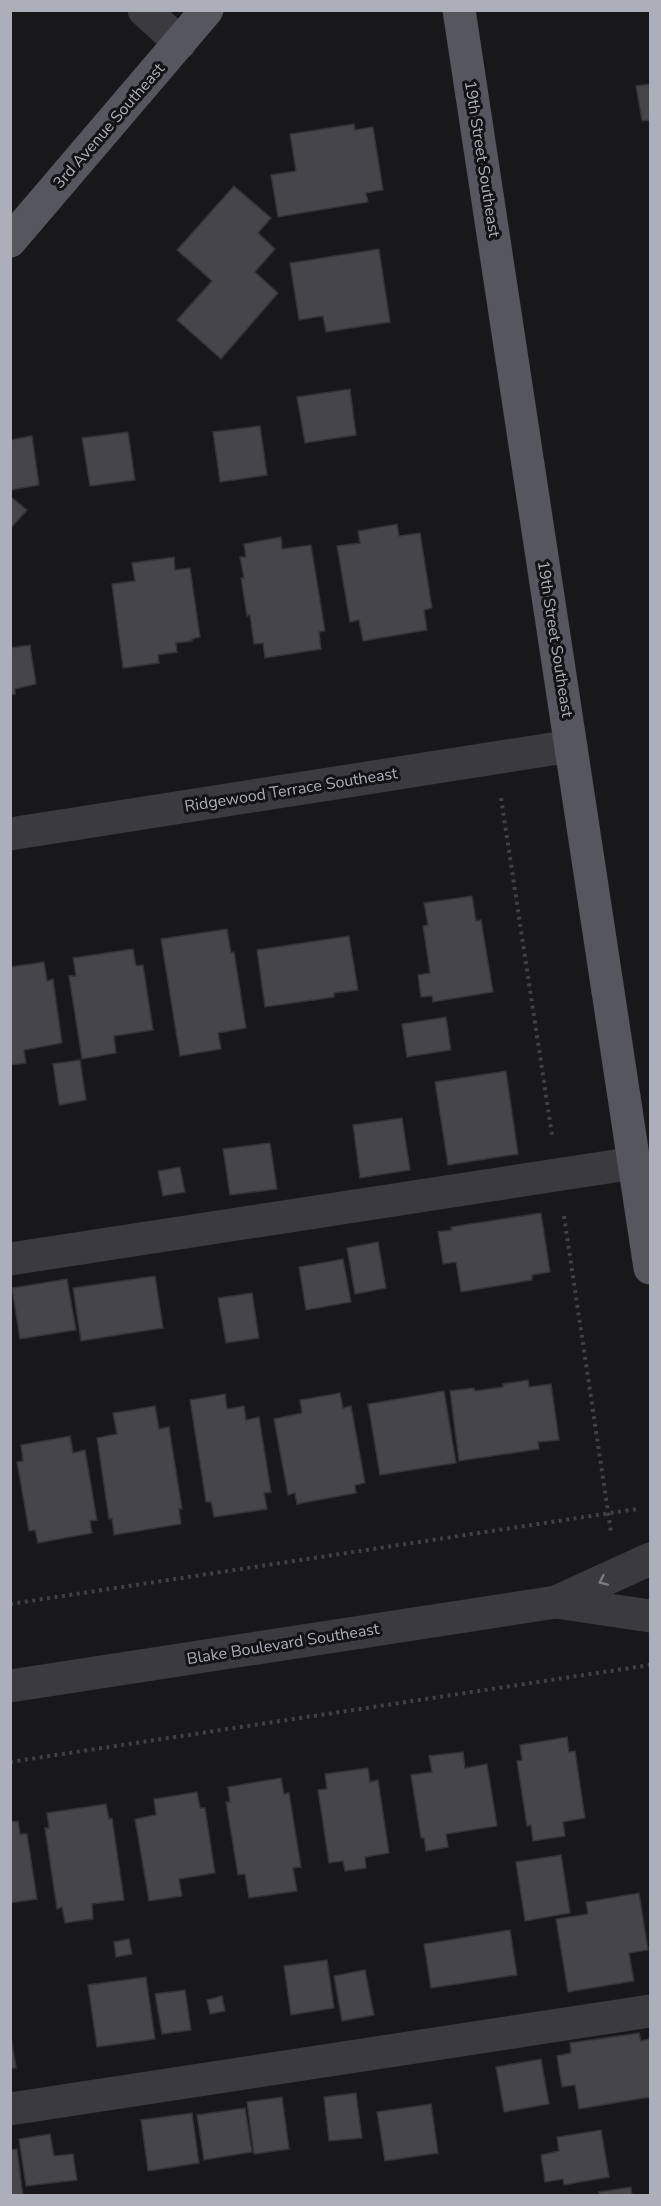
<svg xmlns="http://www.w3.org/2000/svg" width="661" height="2206" viewBox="0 0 661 2206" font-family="'Nunito Sans',sans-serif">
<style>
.building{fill:#46454a;stroke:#333336;stroke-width:1.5}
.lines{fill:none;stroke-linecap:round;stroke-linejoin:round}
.path{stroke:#404146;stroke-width:4;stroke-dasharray:3 4.5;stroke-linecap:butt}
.minor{stroke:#3a3a3f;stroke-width:33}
.major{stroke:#56575e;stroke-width:33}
.oneway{stroke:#797a82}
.labels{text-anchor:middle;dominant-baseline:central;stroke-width:6;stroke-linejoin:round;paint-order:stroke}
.street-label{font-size:16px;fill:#acafb9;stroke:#131315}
</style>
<rect width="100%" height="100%" fill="#18181a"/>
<g class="building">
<path d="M650,84V120L642,121L636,86Z"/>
<path d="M354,124L355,130L373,127L383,190L366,193L368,202L278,217L271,175L296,171L290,134Z"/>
<path d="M234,186L271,218L258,233L275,249L255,272L278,293L221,359L177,320L212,281L177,250Z"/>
<path d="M379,249L390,322L326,332L323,316L299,320L290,263Z"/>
<path d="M350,389L356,435L305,443L297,397Z"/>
<path d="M260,426L267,475L220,482L213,432Z"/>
<path d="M128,432L135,480L90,486L82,438Z"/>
<path d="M32,436L39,485L11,490L10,440Z"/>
<path d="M10,496L27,510L10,529Z"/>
<path d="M397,524L399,536L420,533L432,608L424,610L427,630L363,641L359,620L350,622L337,546L360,543L358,531Z"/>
<path d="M281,537L282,549L311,545L325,631L319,632L321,649L265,658L263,643L254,644L250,615L247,616L241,578H244L240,557H246L244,544Z"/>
<path d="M174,557L175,570L190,568L200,637L192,639V641L176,643L177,652L158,655L159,663L123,668L112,584L135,581L132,563Z"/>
<path d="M30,645L36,684L15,689V694L10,695V648Z"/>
<path d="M472,896L476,921L481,920L493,992L433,1002L432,996L421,997L418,975L430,973L423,926L428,925L424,903Z"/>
<path d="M227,929L231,953L234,952L246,1028L218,1033L221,1049L180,1056L161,939Z"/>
<path d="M349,936L358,990L334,993V997L265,1007L257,950Z"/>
<path d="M133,949L136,966L143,965L153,1030L114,1036L116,1053L82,1059L69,976H76L73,958Z"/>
<path d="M44,962L47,981L53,979L62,1043L24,1050L26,1063L10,1065V967Z"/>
<path d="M446,1017L451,1050L407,1057L402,1024Z"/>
<path d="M80,1060L86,1100L59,1105L53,1064Z"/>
<path d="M506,1071L518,1154L448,1165L435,1082Z"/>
<path d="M402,1118L410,1170L360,1178L353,1125Z"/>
<path d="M270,1143L277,1189L230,1195L223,1149Z"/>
<path d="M180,1167L185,1192L163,1196L158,1171Z"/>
<path d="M541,1213L550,1272L532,1275V1280L461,1292L456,1262L443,1264L438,1232L452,1230L451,1227Z"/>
<path d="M378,1242L386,1288L355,1294L347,1248Z"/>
<path d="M343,1259L351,1302L306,1310L299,1267Z"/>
<path d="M155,1276L163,1328L81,1341L73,1288Z"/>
<path d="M67,1279L76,1330L20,1339L12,1288Z"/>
<path d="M252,1293L259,1338L226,1343L218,1298Z"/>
<path d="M528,1380L529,1387L551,1384L559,1440L538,1442L539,1449L459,1461L450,1391L474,1388L475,1391L503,1387V1384Z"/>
<path d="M444,1391L456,1463L380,1475L368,1404Z"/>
<path d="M340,1393L343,1408L351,1406L365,1483L355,1485L356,1493L297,1504L295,1493L288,1495L274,1419L302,1413L300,1400Z"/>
<path d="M225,1394L227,1409L244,1406L246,1420L259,1417L271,1492L264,1493L267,1509L214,1517L211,1502H206L190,1400Z"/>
<path d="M155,1406L159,1429L169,1427L182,1509H179L181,1524L114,1535L112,1518L109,1519L97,1438L117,1434L113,1413Z"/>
<path d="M70,1436L73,1453L85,1450L97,1520L90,1521L92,1533L38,1543L35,1530L29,1531L17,1462L23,1461L21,1445Z"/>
<path d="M567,1737L569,1752L575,1751L585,1818L563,1822L565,1836L533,1841L531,1825L527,1826L517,1761L522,1760L520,1745Z"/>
<path d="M463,1752L465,1768L487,1764L497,1826L446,1834L448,1847L426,1851L424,1838H421L411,1775L432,1772L429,1756Z"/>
<path d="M368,1768L370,1782L378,1780L389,1853L365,1857L366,1868L345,1871L343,1861L329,1863L318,1790L327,1789L325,1774Z"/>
<path d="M281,1778L284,1794L289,1793L301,1867L293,1868L297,1891L249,1898L245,1874L238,1875L226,1802H230L228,1787Z"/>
<path d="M197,1792L200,1808H205L215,1873L179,1879L182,1896L149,1901L135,1819L156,1815L154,1799Z"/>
<path d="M106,1804L109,1819L112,1818L124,1900L92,1904L93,1919L65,1923L62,1907L57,1909L45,1828H49L47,1813Z"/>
<path d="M18,1821L20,1834H27L37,1899L10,1903V1822Z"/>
<path d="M561,1855L570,1913L525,1921L516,1862Z"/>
<path d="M639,1893L648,1950L629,1953L634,1981L568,1992L556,1919L588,1914L586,1902Z"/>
<path d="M510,1930L517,1975L431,1988L424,1944Z"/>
<path d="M129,1939L132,1954L116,1957L114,1942Z"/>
<path d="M327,1960L334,2008L291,2015L284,1966Z"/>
<path d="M365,1970L374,2015L342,2021L334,1976Z"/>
<path d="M146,1977L155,2039L97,2047L88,1985Z"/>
<path d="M185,1990L191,2030L162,2034L155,1994Z"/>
<path d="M222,1996L225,2011L210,2014L207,2000Z"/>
<path d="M10,2030L16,2068H10Z"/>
<path d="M639,2033L641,2041L650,2039V2097L579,2109L575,2085L562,2087L557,2056L571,2053L570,2043Z"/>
<path d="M541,2059L549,2104L504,2112L496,2067Z"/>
<path d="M356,2093L362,2138L329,2141L324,2097Z"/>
<path d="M282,2097L289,2149L254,2154L247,2102Z"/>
<path d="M431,2104L438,2153L385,2161L377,2112Z"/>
<path d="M245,2108L252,2152L204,2160L197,2115Z"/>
<path d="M192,2113L199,2163L148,2171L141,2120Z"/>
<path d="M601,2130L609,2177L564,2185L563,2179L545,2182L541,2155L559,2151L557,2137Z"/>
<path d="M50,2134L54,2156L73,2154L77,2180L26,2186L19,2139Z"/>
<path d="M17,2149L23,2196H10V2150Z"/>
<path d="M631,2187L632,2196H599V2192Z"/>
</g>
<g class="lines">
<g class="path">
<path d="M501,798L552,1135"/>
<path d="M564,1216L611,1532"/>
<path d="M10,1604L637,1509"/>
<path d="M10,1762L650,1665"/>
</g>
<g class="minor">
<path d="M144,10L180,43"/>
<path d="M10,834L571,746"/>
<path d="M10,1259L634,1163"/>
<path d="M556,1602L650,1616"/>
<path d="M10,1686L556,1602L650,1559"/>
<path d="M10,2109L650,2011"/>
</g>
<g class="major">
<path d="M459,10L650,1268"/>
<path d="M10,241L207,10"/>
</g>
</g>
<defs><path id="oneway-chevron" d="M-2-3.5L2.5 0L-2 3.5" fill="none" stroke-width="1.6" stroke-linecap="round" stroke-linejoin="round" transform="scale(1.5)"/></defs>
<use class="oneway" href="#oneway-chevron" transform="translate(603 1581) rotate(156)"/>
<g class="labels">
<g class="street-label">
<text transform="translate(109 126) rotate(-49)">3rd Avenue Southeast</text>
<text transform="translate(482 159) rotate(81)">19th Street Southeast</text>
<text transform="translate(555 639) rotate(81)">19th Street Southeast</text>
<text transform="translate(291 790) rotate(-9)">Ridgewood Terrace Southeast</text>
<text transform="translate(283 1644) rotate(-9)">Blake Boulevard Southeast</text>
</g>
</g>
<rect width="661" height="2206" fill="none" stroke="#acafb9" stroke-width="24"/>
</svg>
